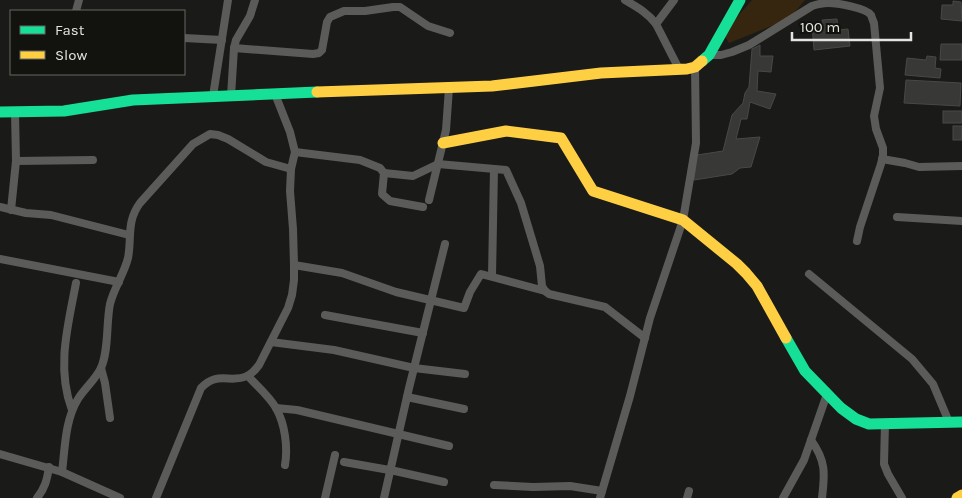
<svg xmlns="http://www.w3.org/2000/svg" width="962" height="498" viewBox="0 0 962 498" font-family="Karla,sans-serif">
<style>
.green{fill:#37260f}
.building{fill:#383837;stroke:#484947}
.lines{fill:none;stroke-linecap:round;stroke-linejoin:round}
.street{stroke:#5b5c5a;stroke-width:8}
.fast{stroke:#16e098;stroke-width:11}
.slow{stroke:#ffcf43;stroke-width:11}
</style>
<rect width="100%" height="100%" fill="#1a1b18"/>
<path class="green" d="M752,0H805L789,19L729,43L723,33Z"/>
<g class="building">
<path d="M953,1L961,2L962,21L941,19L942,5H953Z"/>
<path d="M837,19L838,30L848,29L850,46L814,50L812,25L823,24L822,20Z"/>
<path d="M941,44H962V60H940Z"/>
<path d="M760,45V56H773L771,72L758,71L757,91L776,94L770,109L750,102L747,119H741L736,139L760,137L751,167L740,168L732,174L694,180L697,155L723,151L732,115L743,103L745,93L749,87L752,49Z"/>
<path d="M927,56L936,57L935,68L941,69L940,78L905,75L907,58L926,60Z"/>
<path d="M906,80L961,83L960,106L904,103Z"/>
<rect x="943" y="111" width="19" height="12"/>
<rect x="953" y="126" width="9" height="14"/>
</g>
<g class="lines">
<g class="street">
<path d="M625,0C637,7 648,13 656,24L679,69"/>
<path d="M76,11L79,0"/>
<path d="M656,24L674,0"/>
<path d="M184,38L222,40"/>
<path d="M234,48L313,54L319,53L322,50L327,22L330,17L344,11H365L393,7H400L428,26L450,33"/>
<path d="M709,55H721L732,52L749,45L812,6C818,4 823,3 828,3C837,3 866,8 871,15C872,18 873,21 874,23L880,88L874,116L876,129L883,148V155L881,164L860,227L857,241"/>
<path d="M213,96L228,0"/>
<path d="M231,96L234,48L236,40L250,16L255,0"/>
<path d="M295,152L360,160L380,168L384,173L382,194L390,201L423,207"/>
<path d="M882,159L905,163L919,167L962,166"/>
<path d="M16,161L93,160"/>
<path d="M384,173L413,176L438,164L506,170L521,203L540,266L542,286L545,291L549,294L605,307L645,338"/>
<path d="M429,200L446,130L449,88"/>
<path d="M0,207L26,213L51,215L129,235"/>
<path d="M11,210L16,161L15,112"/>
<path d="M897,217L962,221"/>
<path d="M0,259L119,282"/>
<path d="M294,265L342,273L396,292L464,308L470,292L481,274L545,291"/>
<path d="M809,274L912,359L933,384L949,422"/>
<path d="M492,276L494,169"/>
<path d="M325,315L423,333"/>
<path d="M271,342L334,350L414,368L465,374"/>
<path d="M101,368L105,383L110,418"/>
<path d="M248,376C257,386 269,396 276,408C285,424 288,447 285,465"/>
<path d="M407,397L464,409"/>
<path d="M276,408L297,410L449,446"/>
<path d="M72,410C56,368 68,325 76,283"/>
<path d="M885,423L884,464L888,474L902,498"/>
<path d="M811,440C826,461 825,473 822,498"/>
<path d="M0,454L62,472L120,498"/>
<path d="M344,462L395,471L444,482"/>
<path d="M62,472C65,448 65,420 78,399C85,388 95,380 101,368C109,350 106,324 110,304C114,288 124,274 128,258C132,238 126,222 140,203L193,144L210,134L218,135L228,139L266,162L291,169"/>
<path d="M494,485L533,487L570,486L602,491"/>
<path d="M37,498C45,488 47,480 49,467"/>
<path d="M156,498L201,388C218,370 230,384 247,376C252,374 256,369 259,365L288,308L292,295L294,280V265L293,229L290,191L291,169L295,152L290,132L275,94"/>
<path d="M325,498L335,455"/>
<path d="M384,498L409,388L445,244"/>
<path d="M600,498L630,396L650,318L683,220L696,143L695,67"/>
<path d="M687,498L689,491"/>
<path d="M783,498L804,460L827,394"/>
</g>
<g class="fast">
<path d="M702,61L709,55L740,0"/>
<path d="M0,112L64,111L133,100L317,92"/>
<path d="M786,338L805,371L841,408L856,419L869,424L962,422"/>
</g>
<g class="slow">
<path d="M317,92L492,86L601,73L687,69L695,67L702,61"/>
<path d="M443,143L506,131L561,138L593,191L683,220L737,264L746,273L757,286L786,338"/>
<path d="M957,498L962,495"/>
</g>
</g>
<rect x="10" y="10" width="175" height="65" fill="#12120e" stroke="#666662"/>
<rect x="20" y="26" width="25" height="8" fill="#16e098" stroke="#666662"/>
<text x="55" y="35" font-size="15" fill="#e4e4e1">Fast</text>
<rect x="20" y="51" width="25" height="8" fill="#ffcf43" stroke="#666662"/>
<text x="55" y="60" font-size="15" fill="#e4e4e1">Slow</text>
<path d="M792 32v8h119v-8" fill="none" stroke="#e4e4e1" stroke-width="2.5"/>
<text x="800" y="32" font-size="15" fill="#e4e4e1" stroke="#12120e" stroke-width="4" paint-order="stroke">100 m</text>
</svg>
